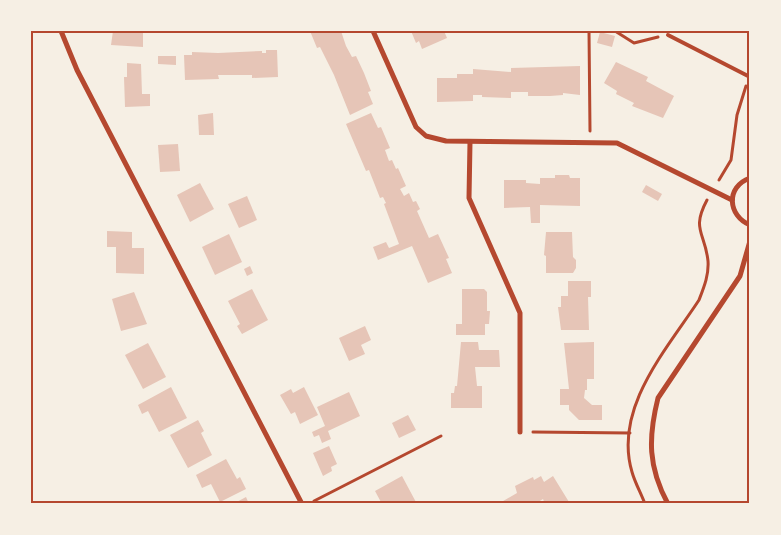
<svg xmlns="http://www.w3.org/2000/svg" width="781" height="535" viewBox="0 0 781 535" font-family="Overpass,sans-serif">
<style>
.building{fill:#e6c5b7}
.lines{fill:none;stroke-linecap:round;stroke-linejoin:round}
.path{stroke:#b5482f;stroke-width:3}
.service{stroke:#b5482f;stroke-width:4}
.minor{stroke:#b5482f;stroke-width:5}
.neatline{fill:none;stroke:#b5482f;stroke-width:2}
</style>
<rect width="100%" height="100%" fill="#f6efe4"/>
<g class="building">
<path d="M113,31H143V47L111,45Z"/>
<path d="M310,31H341L346,46L352,57L356,56L364,73L371,91L368,92L373,104L350,115L334,75L320,47L317,48Z"/>
<path d="M411,31H444L447,38L422,49L419,41L416,43Z"/>
<path d="M600,32L615,36L612,47L597,43Z"/>
<path d="M266,50H277L278,77L252,78V75H218L219,79L185,80L184,55H192V52L218,53L262,51V53H266Z"/>
<path d="M158,56H176V65L158,64Z"/>
<path d="M616,62L648,77L646,81L674,96L663,118L632,106L634,103L616,94L617,91L604,83Z"/>
<path d="M127,63L141,64L142,94H150V106L125,107L124,77H127Z"/>
<path d="M580,66V95L563,93V95L550,96H528V92H511V98L482,97V95H473V101L437,102V78H457V74H473V69L511,72V68Z"/>
<path d="M213,113L214,135H199L198,115Z"/>
<path d="M371,113L378,128L381,127L390,148L385,150L389,161L392,160L396,169L398,168L406,186L400,189L404,196L409,193L413,202L416,201L420,209L417,211L429,238L438,234L449,258L446,259L452,273L428,283L412,246L378,260L373,247L386,242L389,248L399,244L384,204L386,203L383,197L380,198L369,170L366,171L346,124Z"/>
<path d="M178,144L180,171L160,172L158,145Z"/>
<path d="M555,175H569L570,178H580V206L540,205V223H531L530,207L504,208V180H526V183L540,184V178H555Z"/>
<path d="M200,183L214,209L190,222L177,195Z"/>
<path d="M646,185L662,194L658,201L642,192Z"/>
<path d="M247,196L257,220L239,228L228,204Z"/>
<path d="M107,231L132,232V248H144V274L116,273V247H107Z"/>
<path d="M546,232H572L573,257L576,260V268L573,273H546V256L544,255Z"/>
<path d="M229,234L242,262L215,275L202,247Z"/>
<path d="M250,266L253,273L247,276L244,269Z"/>
<path d="M568,281H591V297H588L589,330H561L558,307H561V296H568Z"/>
<path d="M252,289L268,320L242,334L237,326L240,324L228,301Z"/>
<path d="M462,289H484L487,292V311H490L489,324H485V335H456V324H462Z"/>
<path d="M134,292L147,324L121,331L112,299Z"/>
<path d="M365,326L371,340L361,345L365,354L349,361L339,338Z"/>
<path d="M461,342H478L479,350H499L500,367H475L477,386H482V408H451V393H454L455,386H457Z"/>
<path d="M594,342V379H587V390H585L584,398L592,405H602V420H579L569,410V405H560V389H569L564,343Z"/>
<path d="M148,343L166,377L143,389L125,355Z"/>
<path d="M171,387L187,418L159,432L148,411L142,414L138,405Z"/>
<path d="M304,387L318,415L300,424L295,412L291,414L280,395L291,389L293,393Z"/>
<path d="M349,392L360,416L328,431L331,439L322,443L319,435L314,437L312,432L325,426L317,407Z"/>
<path d="M408,415L416,430L399,438L392,423Z"/>
<path d="M198,420L204,431L201,433L212,455L188,468L170,435Z"/>
<path d="M329,446L337,464L331,467L332,471L323,476L313,453Z"/>
<path d="M226,459L237,479L240,477L246,489L220,502L211,484L202,488L196,475Z"/>
<path d="M402,476L417,504H387L386,502L382,504L375,491Z"/>
<path d="M541,476L544,482L553,476L569,502L545,504L543,499L535,504H498L517,493L515,486L533,477L534,480Z"/>
<path d="M246,497L249,504H233Z"/>
</g>
<g class="lines">
<g class="path">
<path d="M589,31L590,131"/>
<path d="M615,31L634,43L658,37"/>
<path d="M719,180L731,160L737,115L746,86"/>
<path d="M533,432L630,433"/>
<path d="M314,501L441,436"/>
<path d="M645,504C641,493 635,483 632,472C613,408 667,349 699,300C704,287 709,275 708,261C705,232 691,230 707,200"/>
</g>
<path class="service" d="M668,35L750,77"/>
<g class="minor">
<path d="M61,31L77,70L302,504"/>
<path d="M373,31L416,127L426,136L446,141L617,143L732,200"/>
<path d="M470,142L469,198L520,313V432"/>
<path d="M750,178C725,187 728,216 750,225"/>
<path d="M668,504C648,467 648,438 658,398L740,276L750,241"/>
</g>
</g>
<rect width="781" height="535" fill="none" stroke="#f6efe4" stroke-width="65"/>
<rect x="32" y="32" width="716" height="470" class="neatline"/>
</svg>
